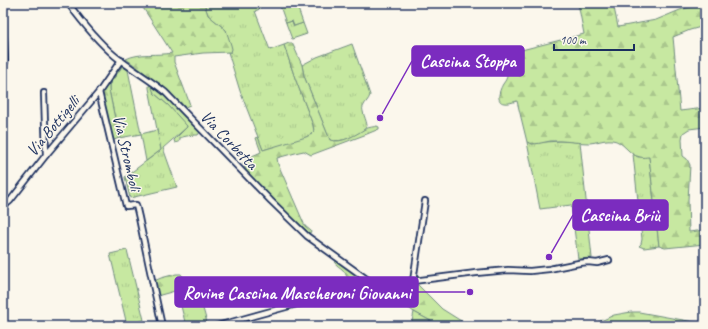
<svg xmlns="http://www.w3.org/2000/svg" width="708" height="329" viewBox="0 0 708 329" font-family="Caveat,sans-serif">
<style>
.grass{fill:url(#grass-tufts);stroke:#718c80}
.forest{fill:url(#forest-firs);stroke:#718c80}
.garden{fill:#c7e8a1;stroke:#718c80}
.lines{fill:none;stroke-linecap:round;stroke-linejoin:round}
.minor-casing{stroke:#1b2f5e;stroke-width:8}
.minor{stroke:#fbf7ec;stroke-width:4.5}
.labels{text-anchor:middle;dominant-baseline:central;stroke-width:3;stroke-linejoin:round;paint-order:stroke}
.street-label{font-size:17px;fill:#1b2f5e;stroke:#fbf7ec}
.leader{fill:none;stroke:#7b2cbf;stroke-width:1.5}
.callout-dot{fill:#7b2cbf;stroke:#fbf7ec;stroke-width:1.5}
.callout{fill:#7b2cbf;stroke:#7b2cbf;stroke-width:1.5}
.callout-label{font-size:18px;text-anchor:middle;font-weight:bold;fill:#fff}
</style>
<defs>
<pattern id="grass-tufts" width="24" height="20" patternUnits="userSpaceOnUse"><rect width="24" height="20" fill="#c7e8a1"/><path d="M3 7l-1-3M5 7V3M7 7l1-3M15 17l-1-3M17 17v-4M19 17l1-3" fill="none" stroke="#aac78d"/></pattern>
<pattern id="forest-firs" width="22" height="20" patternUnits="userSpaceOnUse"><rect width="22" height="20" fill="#c7e8a1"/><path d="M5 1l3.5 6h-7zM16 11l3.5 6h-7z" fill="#aac78d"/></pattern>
</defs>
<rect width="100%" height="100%" fill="#fbf7ec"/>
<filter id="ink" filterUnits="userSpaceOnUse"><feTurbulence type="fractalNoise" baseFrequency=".025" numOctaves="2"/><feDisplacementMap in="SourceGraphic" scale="8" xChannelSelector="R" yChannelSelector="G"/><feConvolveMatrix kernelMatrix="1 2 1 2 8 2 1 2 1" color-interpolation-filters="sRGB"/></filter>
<g filter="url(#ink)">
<g class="grass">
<path d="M204,3H258L260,9L255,11L270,50L284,45L295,78L313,125L314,131C305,143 277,145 263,150L240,91L228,52H231L226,30L208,15Z"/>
<path d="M292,21L294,26L303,23L307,34L292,39L286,23Z"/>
<path d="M352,44L370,95C369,100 365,102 363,107C361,110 367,121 367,126C361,136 341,143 330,140L327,133L304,76L302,65L317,57Z"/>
<path d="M121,66L128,70L141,134L119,138L109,90V85L121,68Z"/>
<path d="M150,84L153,86L154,93L168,105L187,124V127L163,148L177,187L130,198L125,177L161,150L149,88V86Z"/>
<path d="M560,141L580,142L592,258L578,259L571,205L540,209L527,142L532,144L545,142Z"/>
<path d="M633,154L638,157L649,156L659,246L644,248L639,246L641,244L642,239Z"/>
<path d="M127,250L144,320L127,325L110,254Z"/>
<path d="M196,284L208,326H186L177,290Z"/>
</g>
<g class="forest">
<path d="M140,3H204L208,15L226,30L231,45L232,49L231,52L203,53L174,57V62L188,99L190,105L185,107H182C165,89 146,73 126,59C140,52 157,56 172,53Z"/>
<path d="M578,3H613L618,27L656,20L680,10L705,3V22L701,27L690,30L673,37L680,111L705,108V127L689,129L683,133L682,139L683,156L687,159L690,165L688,200L689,232L705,230V244L665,248L659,246L649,157C646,157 643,158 640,157C628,155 624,141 612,140C604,139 596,143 588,143C575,143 563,140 551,141C543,142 534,146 527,142L517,101C513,102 508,104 504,103C495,102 500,89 503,84C505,81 507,79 507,75C507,69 502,63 500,57L502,55L584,34Z"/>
<path d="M289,43H292L294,47L302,65L304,76L330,140C342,144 355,135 365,129C369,127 374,127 377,126L379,127V129L367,134L311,155L304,151L299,152L277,158L278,164L305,226L311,231L310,233H309L249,177L243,163C247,157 255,155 261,152L256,138L258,137L263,150L306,137L312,134L314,131L313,125L295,78L284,45Z"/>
<path d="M120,65L121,66V68L109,85V90L119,138L114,140L111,136L102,92Z"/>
<path d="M153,86L167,98L199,130L200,132L198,135C193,135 184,136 180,138C180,142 178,142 175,143L174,140L187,127V126L168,105L154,93L152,88Z"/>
<path d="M336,261L365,280L369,285L368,287L358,290L305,300L304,297L341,291L347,290C349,283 347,274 343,270C340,267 337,266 335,263Z"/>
<path d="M176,274H181L184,278L180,283L182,289L157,296L154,281L161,278Z"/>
<path d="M418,285L442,309L469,326H440L414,312L384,290Z"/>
<path d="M631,312H639L705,324V326H578L592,325L614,315Z"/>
</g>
<g class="garden">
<path d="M279,3H296L303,23L294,26L292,21L286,23Z"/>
<path d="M157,130L161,150L146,161L141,134Z"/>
<path d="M414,312L440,326H411Z"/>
</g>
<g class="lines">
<g class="minor-casing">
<g id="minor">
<path d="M68,3C82,22 97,41 115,56C131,69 149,79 165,92L271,201L307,236L368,280L376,290"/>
<path d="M3,10L5,62"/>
<path d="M99,92L126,206L136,205L139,218L149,266L162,326"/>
<path d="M44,93L46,155"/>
<path d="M3,207L10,201L46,155L99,92L121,60"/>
<path d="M413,281L425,201"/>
<path d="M217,326L297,304L365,293L380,288L413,281L476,273L508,270L530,271L549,269L579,263L588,262L597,263L609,260"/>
</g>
</g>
<use href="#minor" class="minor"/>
</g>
</g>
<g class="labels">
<g class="street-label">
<text transform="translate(53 126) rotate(-50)">Via Bottigelli</text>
<text transform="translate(229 140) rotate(46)">Via Corbetta</text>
<text transform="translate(127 153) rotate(77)">Via Stromboli</text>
</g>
</g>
<path class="leader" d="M380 118L412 61M549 257L573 215M470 292L418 292"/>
<g class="callout-dot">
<circle cx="380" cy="118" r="4"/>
<circle cx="549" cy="257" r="4"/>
<circle cx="470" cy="292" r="4"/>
</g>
<g class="callout">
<rect x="412" y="46" width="112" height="30" rx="4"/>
<rect x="573" y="200" width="95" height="30" rx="4"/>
<rect x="175" y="277" width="243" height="30" rx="4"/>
</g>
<g class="callout-label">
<text x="468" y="67">Cascina Stoppa</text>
<text x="620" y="221">Cascina Briù</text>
<text x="297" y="299">Rovine Cascina Mascheroni Giovanni</text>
</g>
<rect width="708" height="329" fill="none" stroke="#fbf7ec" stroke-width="16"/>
<rect x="8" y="8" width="692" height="313" fill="none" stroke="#1b2f5e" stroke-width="1.5" filter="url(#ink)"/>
<path d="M554 44v6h80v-6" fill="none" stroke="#1b2f5e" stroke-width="2"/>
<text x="560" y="44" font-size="12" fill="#1b2f5e" stroke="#fbf7ec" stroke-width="3" paint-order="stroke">100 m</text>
</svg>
